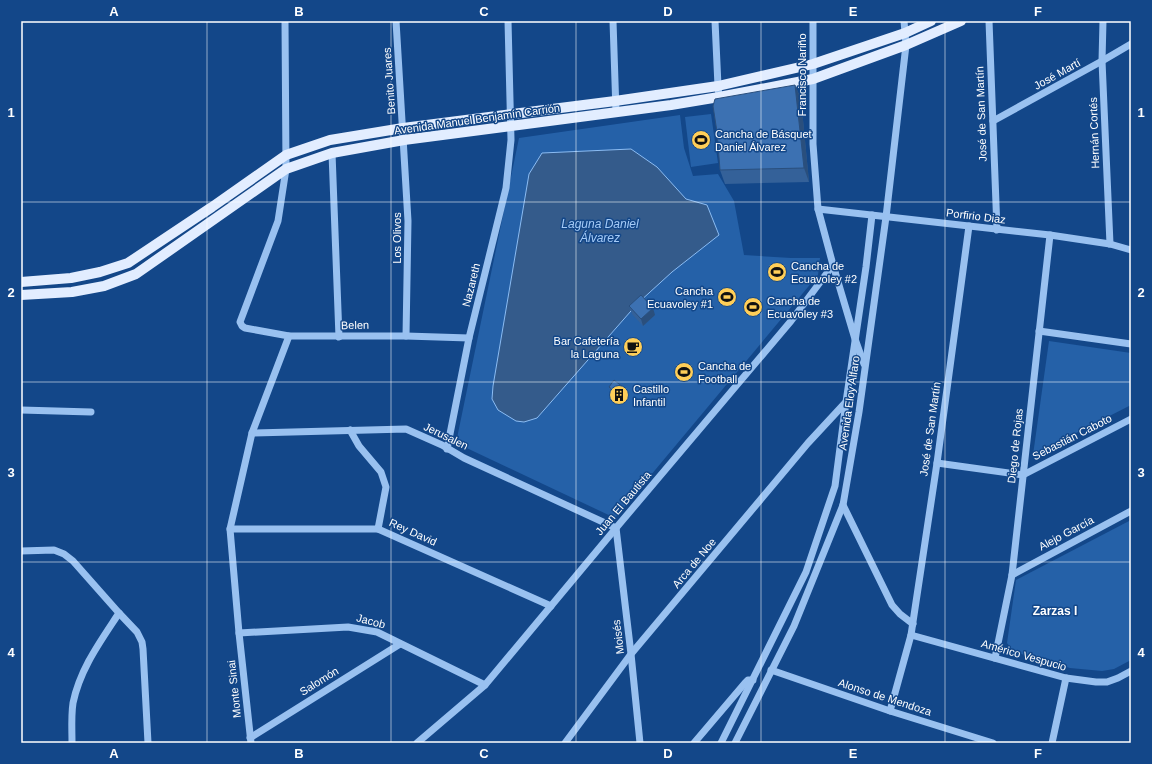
<svg xmlns="http://www.w3.org/2000/svg" width="1152" height="764" viewBox="0 0 1152 764" font-family="Arial,sans-serif">
<style>
.green{fill:#2561a8}
.water{fill:#345b8b;stroke:#8bbcf3}
.lines{fill:none;stroke-linecap:round;stroke-linejoin:round}
.minor{stroke:#99c1f0;stroke-width:7}
.major{stroke:#e2edff;stroke-width:10}
.wall{fill:#346199}
.shaded-wall{fill:#2a4f7d}
.building{fill:#3c71b2;stroke:#2a4f7d}
.grid{fill:none;stroke:#fff;stroke-width:1;stroke-opacity:0.55}
.labels{text-anchor:middle;dominant-baseline:central;stroke-width:3;stroke-linejoin:round;paint-order:stroke}
.street-label{font-size:11px;fill:#fff;stroke:#134789}
.poi-label{font-size:11px;fill:#fff;stroke:#134789;text-anchor:start}
.water-label{font-size:12px;font-style:italic;fill:#a5cbf7;stroke:#134789}
.neighbourhood-label{font-size:12px;font-weight:bold;fill:#fff;stroke:#134789}
.neatline{fill:none;stroke:#fff;stroke-width:1.5}
.grid-label{font-size:13px;text-anchor:middle;font-weight:bold;fill:#fff}
</style>
<rect width="100%" height="100%" fill="#134789"/>
<g class="green">
<path d="M711,114L718,163L691,167L685,117Z"/>
<path d="M680,115L684,148L693,176L718,174L734,201L744,255L791,258H820L818,275L615,518L456,443L519,138Z"/>
<path d="M1049,341L1131,353V405L1033,455Z"/>
<path d="M1131,520V660L1114,669L1102,671L1070,668L1014,652L1007,643L1016,580Z"/>
</g>
<path class="water" d="M631,149L657,167L686,199L707,205L719,235L672,272L638,303L537,418L524,422L516,421L498,410L492,399L493,386L529,174L542,153Z"/>
<g class="lines">
<g class="minor">
<path d="M285,21L286,169L278,221L240,322L242,326L245,328L289,336H406L469,338"/>
<path d="M396,21L408,221L406,336"/>
<path d="M613,21L616,112"/>
<path d="M715,21L718,86L719,97"/>
<path d="M813,21V144L818,209L833,265L855,339L864,364"/>
<path d="M989,21L997,230"/>
<path d="M1103,21L1102,61L1110,244"/>
<path d="M993,121L1102,61L1131,44"/>
<path d="M332,153L339,337"/>
<path d="M818,209L1050,235L1110,244L1131,250"/>
<path d="M1039,331L1131,344"/>
<path d="M21,410L91,412"/>
<path d="M350,430L359,446L381,472L386,487L378,529"/>
<path d="M252,433L406,429L442,445L464,458L616,528"/>
<path d="M447,449L469,338L506,188L511,140L508,21"/>
<path d="M937,463L1023,475L1131,419"/>
<path d="M843,505L892,605L900,614L913,624"/>
<path d="M616,528L631,654L640,743"/>
<path d="M230,529H378L551,606"/>
<path d="M21,551L54,550L64,554L73,561L119,613L137,632L142,642L143,649L148,743"/>
<path d="M1012,575L1131,511"/>
<path d="M239,633L348,627L377,632L485,685"/>
<path d="M911,635L1066,678L1096,682H1107L1118,678L1131,671"/>
<path d="M995,658L1012,575L1050,235"/>
<path d="M771,670L890,711L993,743"/>
<path d="M890,711L911,635L937,463L969,226"/>
<path d="M250,738L400,644"/>
<path d="M72,743C72,730 71,716 73,703C80,669 100,642 119,613"/>
<path d="M251,743L239,633L230,529L252,433L289,336"/>
<path d="M417,743L485,685L616,528L791,321L833,265"/>
<path d="M565,743L631,654L808,443L846,402"/>
<path d="M694,743L745,683L748,680H753"/>
<path d="M721,743L806,572L835,486L846,402L866,267L872,215"/>
<path d="M735,743L794,626L843,505L859,412L886,217L906,45L904,21"/>
<path d="M1052,743L1066,678"/>
</g>
<g class="major">
<path d="M21,282L71,278L100,272L128,263L212,207L286,155L330,140L403,128L615,101L718,86L813,64L905,33L931,21"/>
<path d="M21,295L72,292L104,286L136,274L286,169L332,153L404,140L671,105L719,97L813,79L906,45L961,21"/>
</g>
</g>
<g class="wall">
<path d="M795,85L801,99L809,182L725,184L720,170Z"/>
<path d="M629,306L655,315L643,326L632,314Z"/>
<path d="M609,387L627,395L621,402L611,394Z"/>
</g>
<g class="shaded-wall">
<path d="M795,85L801,99L809,182L804,168Z"/>
<path d="M653,308L655,315L643,326L641,319Z"/>
<path d="M624,388L627,395L621,402L619,395Z"/>
</g>
<g class="building">
<path d="M795,85L804,168L720,170L717,132L713,106L715,99Z"/>
<path d="M641,295L653,308L641,319L629,306Z"/>
<path d="M614,380L624,388L619,395L609,387Z"/>
</g>
<path class="grid" d="M207,21V743M391,21V743M576,21V743M761,21V743M945,21V743M21,202H1131M21,382H1131M21,562H1131"/>
<defs>
<g id="stadium-disc" transform="scale(1)"><circle r="9.5" fill="#ffce58" stroke="#134789"/><path d="M0-5a6.5 5 0 1 0 0 10a6.5 5 0 1 0 0-10ZM-3.5-1.8h7v3.6h-7Z" fill="#111"/></g>
<g id="cafe-disc" transform="scale(1)"><circle r="9.5" fill="#ffce58" stroke="#134789"/><path d="M-5.5-4.5H6V0H3Q3 3.5 0 3.5H-2.5Q-5.5 3.5-5.5 0ZM3-3.2v2h1.7v-2ZM-6 4.5H4V6H-6Z" fill="#111"/></g>
<g id="building-disc" transform="scale(1)"><circle r="9.5" fill="#ffce58" stroke="#134789"/><path d="M-4-6H4V6H1V3H-1V6H-4ZM-2.5-4.3h1.7v1.8h-1.7ZM.8-4.3h1.7v1.8H.8ZM-2.5-1h1.7V.8h-1.7ZM.8-1h1.7V.8H.8Z" fill="#111"/></g>
</defs>
<g fill-rule="evenodd">
<use href="#stadium-disc" x="701" y="140"/>
<use href="#stadium-disc" x="777" y="272"/>
<use href="#stadium-disc" x="727" y="297"/>
<use href="#stadium-disc" x="753" y="307"/>
<use href="#cafe-disc" x="633" y="347"/>
<use href="#stadium-disc" x="684" y="372"/>
<use href="#building-disc" x="619" y="395"/>
</g>
<g class="labels">
<g class="street-label">
<text transform="translate(1057 74) rotate(-29)">José Martí</text>
<text transform="translate(802 75) rotate(-90)">Francisco Nariño</text>
<text transform="translate(389 81) rotate(-94)">Benito Juares</text>
<text transform="translate(981 114) rotate(-92)">José de San Martín</text>
<text transform="translate(477 119) rotate(-8)">Avenida Manuel Benjamín Carrión</text>
<text transform="translate(1094 133) rotate(-92)">Hernán Cortés</text>
<text transform="translate(976 216) rotate(7)">Porfirio Diaz</text>
<text transform="translate(397 238) rotate(-90)">Los Olivos</text>
<text transform="translate(471 285) rotate(-76)">Nazareth</text>
<text transform="translate(355 325) rotate(-1)">Belen</text>
<text transform="translate(849 403) rotate(-82)">Avenida Eloy Alfaro</text>
<text transform="translate(930 429) rotate(-82)">José de San Martín</text>
<text transform="translate(446 436) rotate(26)">Jerusalen</text>
<text transform="translate(1072 437) rotate(-27)">Sebastián Caboto</text>
<text transform="translate(1015 446) rotate(-84)">Diego de Rojas</text>
<text transform="translate(623 503) rotate(-50)">Juan El Bautista</text>
<text transform="translate(413 532) rotate(24)">Rey David</text>
<text transform="translate(1066 533) rotate(-28)">Alejo García</text>
<text transform="translate(694 563) rotate(-50)">Arca de Noe</text>
<text transform="translate(371 621) rotate(15)">Jacob</text>
<text transform="translate(618 637) rotate(-97)">Moisés</text>
<text transform="translate(1024 655) rotate(16)">Américo Vespucio</text>
<text transform="translate(319 681) rotate(-32)">Salomón</text>
<text transform="translate(234 689) rotate(-96)">Monte Sinai</text>
<text transform="translate(885 697) rotate(18)">Alonso de Mendoza</text>
</g>
<g class="poi-label">
<text x="715" y="134">Cancha de Básquet<tspan x="715" dy="13">Daniel Álvarez</tspan></text>
<text x="791" y="266">Cancha de<tspan x="791" dy="13">Ecuavoley #2</tspan></text>
<text x="713" y="291" text-anchor="end">Cancha<tspan x="713" dy="13">Ecuavoley #1</tspan></text>
<text x="767" y="301">Cancha de<tspan x="767" dy="13">Ecuavoley #3</tspan></text>
<text x="619" y="341" text-anchor="end">Bar Cafetería<tspan x="619" dy="13">la Laguna</tspan></text>
<text x="698" y="366">Cancha de<tspan x="698" dy="13">Football</tspan></text>
<text x="633" y="389">Castillo<tspan x="633" dy="13">Infantil</tspan></text>
</g>
<g class="water-label">
<text x="600" y="224">Laguna Daniel<tspan x="600" dy="14">Álvarez</tspan></text>
</g>
<g class="neighbourhood-label">
<text x="1055" y="611">Zarzas I</text>
</g>
</g>
<rect width="1152" height="764" fill="none" stroke="#134789" stroke-width="44"/>
<rect x="22" y="22" width="1108" height="720" class="neatline"/>
<g class="grid-label">
<text x="114" y="16">A</text>
<text x="299" y="16">B</text>
<text x="484" y="16">C</text>
<text x="668" y="16">D</text>
<text x="853" y="16">E</text>
<text x="1038" y="16">F</text>
<text x="11" y="117">1</text>
<text x="1141" y="117">1</text>
<text x="11" y="297">2</text>
<text x="1141" y="297">2</text>
<text x="11" y="477">3</text>
<text x="1141" y="477">3</text>
<text x="11" y="657">4</text>
<text x="1141" y="657">4</text>
<text x="114" y="758">A</text>
<text x="299" y="758">B</text>
<text x="484" y="758">C</text>
<text x="668" y="758">D</text>
<text x="853" y="758">E</text>
<text x="1038" y="758">F</text>
</g>
</svg>
